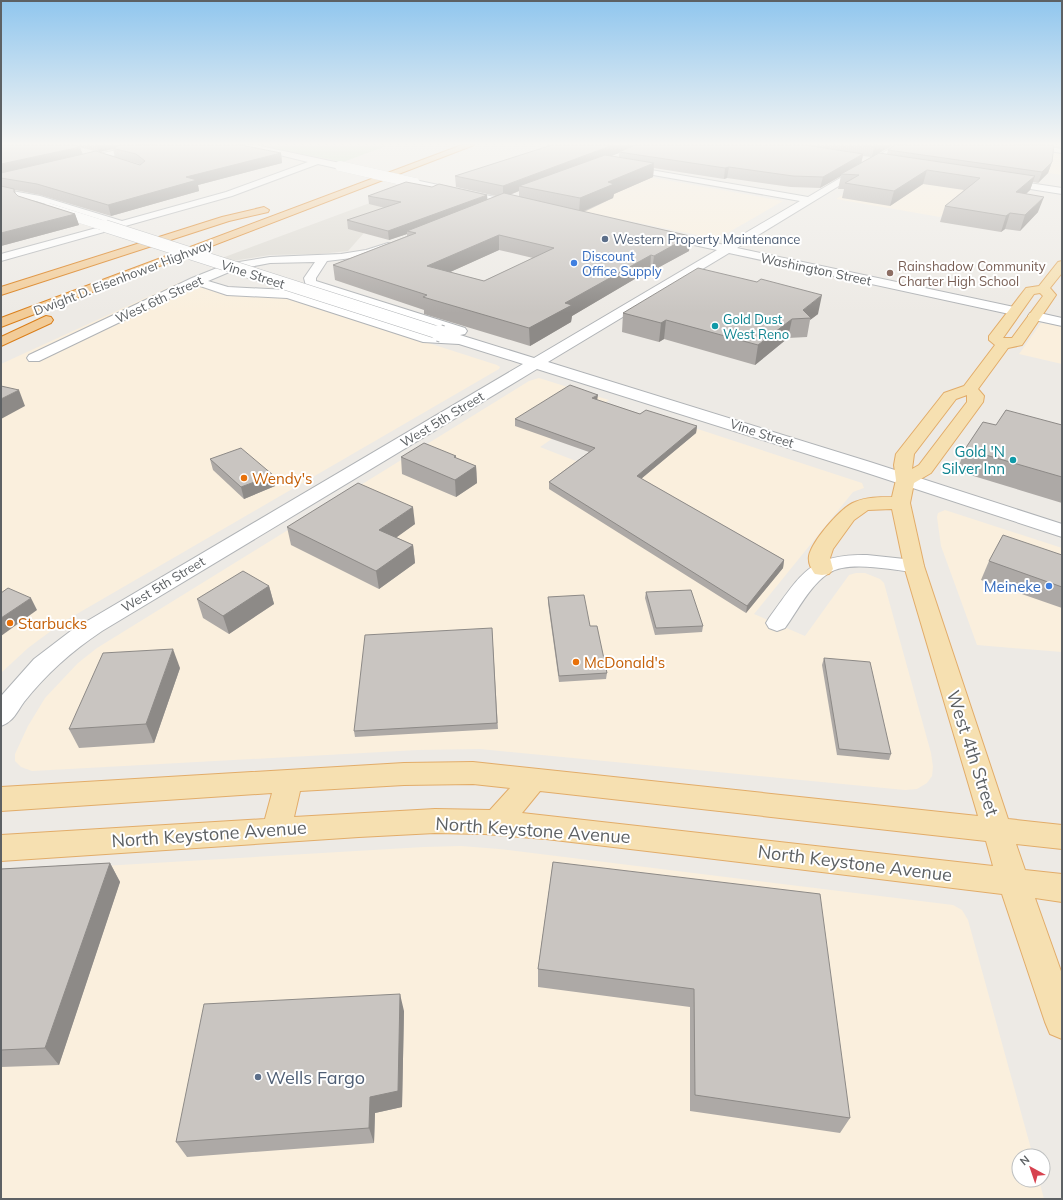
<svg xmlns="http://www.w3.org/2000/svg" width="1063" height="1200" viewBox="0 0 1063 1200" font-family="Mulish,sans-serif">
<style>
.commercial{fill:#faefdd}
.education{fill:#dddad3}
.green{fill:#c9e2c4}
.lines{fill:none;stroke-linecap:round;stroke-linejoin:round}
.minor-casing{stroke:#b0b3b6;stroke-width:2}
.major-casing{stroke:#e2ac69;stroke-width:2}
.highway-casing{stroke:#da7e19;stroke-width:2}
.minor{fill:#fff;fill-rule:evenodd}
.major{fill:#f6e0b1;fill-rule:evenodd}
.highway{fill:#f2cc98;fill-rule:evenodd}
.minor-bridge-far2-casing{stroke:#b0b3b6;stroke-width:10;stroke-linecap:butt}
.minor-bridge-far1-casing{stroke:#b0b3b6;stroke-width:13;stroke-linecap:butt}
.minor-bridge-casing{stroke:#b0b3b6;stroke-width:18;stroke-linecap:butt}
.minor-bridge-far2{stroke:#fff;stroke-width:10}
.minor-bridge-far1{stroke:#fff;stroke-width:12}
.minor-bridge{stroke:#fff;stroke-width:16}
.wall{fill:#ada9a6;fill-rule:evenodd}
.shaded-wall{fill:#8d8a87}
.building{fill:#c9c5c1;stroke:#8d8a87;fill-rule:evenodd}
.service-dot{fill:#5c6f8a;stroke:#fff;stroke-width:1.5}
.shop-dot{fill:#3f7fe0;stroke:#fff;stroke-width:1.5}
.education-dot{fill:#8d6e63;stroke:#fff;stroke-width:1.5}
.culture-dot{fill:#0f9aa8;stroke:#fff;stroke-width:1.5}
.food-dot{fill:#e8710a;stroke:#fff;stroke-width:1.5}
.labels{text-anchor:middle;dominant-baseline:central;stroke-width:4;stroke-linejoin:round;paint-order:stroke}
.far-service-label{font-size:13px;fill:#4e5e75;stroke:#fff;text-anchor:start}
.far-shop-label{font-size:13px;fill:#366cbe;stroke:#fff;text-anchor:start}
.far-education-label{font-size:13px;fill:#785e54;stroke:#fff;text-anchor:start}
.far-street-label{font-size:13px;fill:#5d6164;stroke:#fff}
.far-culture-label{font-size:13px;fill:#0d838f;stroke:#fff;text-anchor:start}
.culture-label{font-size:15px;fill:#0d838f;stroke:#fff;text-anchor:end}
.food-label{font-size:15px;fill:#c56008;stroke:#fff;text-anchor:start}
.shop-label{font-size:15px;fill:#366cbe;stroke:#fff;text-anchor:end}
.near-street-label{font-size:18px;fill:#5d6164;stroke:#fff}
.near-service-label{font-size:18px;fill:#4e5e75;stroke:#fff;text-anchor:start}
</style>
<rect width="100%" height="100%" fill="#edeae5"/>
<g class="commercial">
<path d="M1054,152L1062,153V175L1034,171Z"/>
<path d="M885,169L982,184L940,217L836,199Z"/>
<path d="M609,170L783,201L717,239L532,201Z"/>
<path d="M182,281L285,297L497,365L500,367L499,369L63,622L28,648L1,673V364Z"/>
<path d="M1041,323L1062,326V364L1019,354Z"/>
<path d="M539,378L609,400L540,447L581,463L649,413L862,483L864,488L853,492L754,614L805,636L849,575L856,573H865L880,579L884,583L931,753L933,767L932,776L927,783L917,789L905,790L480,749L418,750L32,771L21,767L15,761V754L28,726L45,698L78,663L97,648L529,381Z"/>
<path d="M945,510L1062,548V652L977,645L941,546L937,517L938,513Z"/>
<path d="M461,846L499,849L953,905L962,910L968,920L1033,1156H1019V1180H1039L1044,1199H1V872L424,847Z"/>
</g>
<path class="education" d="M413,187L379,216L348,251L319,254L270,255L232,261L222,258Z"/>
<path class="green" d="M257,145H389L343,162Z"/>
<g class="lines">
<g class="minor-casing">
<g id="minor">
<path d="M140,145H156L80,164L76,161L80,158Z"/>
<path d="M239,145H255L340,163L344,166L340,169L318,164L232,196L1,261V254L111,224L36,201L1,195V189L40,196L122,221L226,192L308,162Z"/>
<path d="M896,145H906L737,248L1014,307L1019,308L1021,311L1019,314L1014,315L729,253L548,362L870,462L1062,524V537L858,470L537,369L102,631C72,651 46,674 24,702C16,713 14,721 1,726L2,695L34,659L72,630L523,364L459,344L423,342L287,298L227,295L197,285L39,361H29L27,358L29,355L192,278L227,264L270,257L341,254L366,250L388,243L392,244L394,246L392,248L368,256L327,261L316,278V281L465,328L467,331L465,334L460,335L534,358L717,250L657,237L656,235L657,233L661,232L725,245L800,201L625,170L621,167L622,165L808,197ZM315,262L304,278L306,286L444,330L437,331L436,335H429L288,290L228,287L208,281L234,270L270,263Z"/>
<path d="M1015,145H1038L1062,149V153L1019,147Z"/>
<path d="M1002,179L1062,188V194L999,184L997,182Z"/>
<path d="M415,180L518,202L523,205L518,208L412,185L410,183Z"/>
<path d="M1035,312L1062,318V326L1030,319L1028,316L1030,313Z"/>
<path d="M867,555L914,560L921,561L924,566L921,571L914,572C892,570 848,560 829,573C810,585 798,610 785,628L777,631L769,628L766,623L769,618C801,575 808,554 867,555Z"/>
</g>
</g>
<g class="major-casing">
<path id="major" d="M1062,261V273L1050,288L1056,295L1022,345L1008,348L978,389L984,396L983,402L931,473L914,483L910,503L924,566L1008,819L1062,825V849L1016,844L1025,870L1062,874V902L1035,898L1062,974V1039L1050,1034L1045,1022L1002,894L731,861L546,839L485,834L435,833L359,837L1,861V835L265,819L272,793L1,811V787L404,763L473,762L978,816L904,566L892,509L868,510L854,520L833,549L830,558L833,569L829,574L822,575L815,574C811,569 808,562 809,556C812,541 841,507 855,502C866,497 879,497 892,497L896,480L894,465L896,454L944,393L964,386L995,345L989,340V336L1026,288L1039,286L1058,262ZM1040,293L1043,296L1012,338H1003L1034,294ZM967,395V402L919,465L912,469L914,454L956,399ZM473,784L510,788L490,810L435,809L294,817L300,791L404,785ZM540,791L986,841L993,866L522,813Z"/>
</g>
<g class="highway-casing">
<g id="highway">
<path d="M462,145H474L1,327V318Z"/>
<path d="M264,207L269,210L268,212L229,221L1,295V287L222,217Z"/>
<path d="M46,316L51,317L53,320L51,323L1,346V337Z"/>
</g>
</g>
<use href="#minor" class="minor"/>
<use href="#major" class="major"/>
<use href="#highway" class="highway"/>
<g class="minor-bridge-far2-casing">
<g id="minor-bridge-far2">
<path d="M340,166L415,183"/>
<path d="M48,208L108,227"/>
</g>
</g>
<g class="minor-bridge-far1-casing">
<path id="minor-bridge-far1" d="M105,226L442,334"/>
</g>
<g class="minor-bridge-casing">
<path id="minor-bridge" d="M439,333L442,334"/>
</g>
<use href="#minor-bridge-far2" class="minor-bridge-far2"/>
<use href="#minor-bridge-far1" class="minor-bridge-far1"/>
<use href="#minor-bridge" class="minor-bridge"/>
</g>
<g class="wall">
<path d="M1,145H241L281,153L282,163L198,185L199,191L111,216L40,195L15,190L16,194L18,196L75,214L79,225L1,246ZM78,147L95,151L83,154L80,147ZM113,149L115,157L139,164L140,165L100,152Z"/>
<path d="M547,145H893L879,153L887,154L888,150L1052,162L1048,173L1038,183L1033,182L1030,190L1026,194L1038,212L1020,231L1005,229L1001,232L940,222L945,206L964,190L923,184L890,206L842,198L844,189H838L841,176L820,188L791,187L727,178L724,179L654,168L653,177L614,194L613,198L584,212L690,236L689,251L652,271L650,270L572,316L571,322L530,346L424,314V310L335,280L333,265L407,236V234L389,240L348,229L347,220L385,208L369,204L368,196L488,199L496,196L456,187L455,176L547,147ZM619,153V157L611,156ZM863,156L871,157L861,163ZM519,191V197L510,195ZM499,250L533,258L484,281L450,272Z"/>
<path d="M623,313L818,314L810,320L807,337L788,338L755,365L664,339L659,342L622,332Z"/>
<path d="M597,400L640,414L697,426L696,433L641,479L784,560L783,568L746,613L549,489V482L589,452L515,426V419Z"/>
<path d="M996,425H1062V503L957,471L965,449Z"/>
<path d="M456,456V458L476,466L477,483L456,497L402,474L401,457Z"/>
<path d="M210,459L273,475L275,486L244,499L213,470Z"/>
<path d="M415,524L396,537L413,545L415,563L379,589L291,545L287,527Z"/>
<path d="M1062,555V608L981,580L989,561Z"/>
<path d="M269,586L274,604L229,634L203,618L197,599Z"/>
<path d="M646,592L703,626L702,632L655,635L645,598Z"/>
<path d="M548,597L590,626L607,673L606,679L559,682L548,603Z"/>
<path d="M492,628L498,729L355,737L354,731Z"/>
<path d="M824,658L891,754L889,760L837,755L822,665Z"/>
<path d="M180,668L154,743L79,748L69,729Z"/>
<path d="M553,862L850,1118L840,1133L690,1111V1007L538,987V969Z"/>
<path d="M110,863L120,882L59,1065L1,1067V869Z"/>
<path d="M404,1011L402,1107L375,1113L374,1143L187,1157L176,1142Z"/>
</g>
<g class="shaded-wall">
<path d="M97,145H132L112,148L113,149L99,152Z"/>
<path d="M613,145H640L619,152V153L528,188L519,186V191L503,197V186Z"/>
<path d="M877,145H893L872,157L874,147Z"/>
<path d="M80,147L83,157L1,174V164Z"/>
<path d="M281,153L282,163L198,185L199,191L111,216L108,205L186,177Z"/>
<path d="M863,154L861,165L841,174V176L820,188L823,177Z"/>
<path d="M1052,162L1048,173L1038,183L1042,172Z"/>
<path d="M654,163L653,177L614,194L613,198L579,213L580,198L608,182Z"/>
<path d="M729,167L727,178L724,179L725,168Z"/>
<path d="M927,170L923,184L890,206L894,191Z"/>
<path d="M1035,176L1030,190L1011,208L1016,192Z"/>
<path d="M487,195L488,203L407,231V234L389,240L388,231Z"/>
<path d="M1044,197L1038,212L1020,231L1025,215Z"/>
<path d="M1010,213L1005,229L1001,232L1006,216Z"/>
<path d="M75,214L79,225L1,246V233Z"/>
<path d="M499,235V250L428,282L427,266Z"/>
<path d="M690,236L689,251L652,271L654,256Z"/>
<path d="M651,255L650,270L572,316L571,322L530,346L529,328L565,303Z"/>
<path d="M822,295L818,314L810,320L811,318L803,310Z"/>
<path d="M792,319L788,338L755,365L758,345Z"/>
<path d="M666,320L664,339L659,342L661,323Z"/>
<path d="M19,390L25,406L1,419V399Z"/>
<path d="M598,395L597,401L592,398Z"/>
<path d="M697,426L696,433L636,483L637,476Z"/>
<path d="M476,466L477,483L456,497L455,480Z"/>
<path d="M273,475L275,486L244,499L241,487Z"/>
<path d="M413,507L415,524L382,548L379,530Z"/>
<path d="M413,545L415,563L379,589L376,571Z"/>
<path d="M784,560L783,568L746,613L747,606Z"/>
<path d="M269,586L274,604L229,634L223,616Z"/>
<path d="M31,598L37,610L1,636V618Z"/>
<path d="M173,649L180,668L154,743L146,724Z"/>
<path d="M110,863L120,882L59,1065L45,1048Z"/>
<path d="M400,994L404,1011L402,1107L375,1113L374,1143L369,1128L370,1097Z"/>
</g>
<g class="building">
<path d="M1,145H74L80,147L1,164Z"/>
<path d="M121,145H241L281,153L186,177L197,180L108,205L37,184L1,178V173L96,151L140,165L145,161L136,154L112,148Z"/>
<path d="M552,145H613L503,186L455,176Z"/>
<path d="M635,145H805L863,154L823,177L793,176L729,167L725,168L619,152Z"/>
<path d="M861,145H877L874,147Z"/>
<path d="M895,145H1054L1052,162L1042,172L888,150Z"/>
<path d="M879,153L1035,176L1016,192L1044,197L1025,215L1010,213L1006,216L945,206L980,178L927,170L894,191L845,183L859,175L841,174Z"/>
<path d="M605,155L654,163L608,182L614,184L580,198L519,186Z"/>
<path d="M406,182L432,187L439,184L487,195L388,231L347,220L401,202L368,196Z"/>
<path d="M1,186L14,189V192L18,196L75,214L1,233Z"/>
<path d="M504,193L690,236L654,256L651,255L565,303L572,305L529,328L423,297L427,295L333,265L416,233L407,231ZM499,235L554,248L484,281L427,266Z"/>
<path d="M698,268L757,282L761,279L822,295L803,310L811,318L792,319L758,345L666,320L661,323L623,313Z"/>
<path d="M570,385L598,395L592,398L640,414L646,410L697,426L637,476L784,560L747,606L549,482L595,448L515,419Z"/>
<path d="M1,386L19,390L1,399Z"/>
<path d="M1006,410L1062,425V477L965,449L983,422L996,425Z"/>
<path d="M424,443L456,456L454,457L476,466L455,480L401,457Z"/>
<path d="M241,448L273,475L241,487L210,459Z"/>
<path d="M358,483L413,507L379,530L413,545L376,571L287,527Z"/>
<path d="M1003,535L1062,555V587L989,561Z"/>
<path d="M243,571L269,586L223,616L197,599Z"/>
<path d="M8,588L31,598L1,618V593Z"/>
<path d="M691,590L703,626L656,628L646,592Z"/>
<path d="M584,595L590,626H597L607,673L559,676L548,597Z"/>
<path d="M492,628L497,723L354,731L365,635Z"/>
<path d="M173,649L146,724L69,729L103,653Z"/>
<path d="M824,658L870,662L891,754L839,749Z"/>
<path d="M553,862L820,894L850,1118L695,1095L694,989L538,969Z"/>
<path d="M110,863L45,1048L1,1050V869Z"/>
<path d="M400,994L398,1091L370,1097L369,1128L176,1142L204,1004Z"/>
</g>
<linearGradient id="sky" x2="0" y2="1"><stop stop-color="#90c6ee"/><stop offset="0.46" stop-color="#f7f6f3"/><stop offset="1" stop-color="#f7f6f3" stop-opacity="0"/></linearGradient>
<rect width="1063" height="313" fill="url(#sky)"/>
<g class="service-dot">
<circle cx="605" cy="239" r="4"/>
<circle cx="258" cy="1077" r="4"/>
</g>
<g class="shop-dot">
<circle cx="574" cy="263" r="4"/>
<circle cx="1049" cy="586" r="4"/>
</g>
<circle class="education-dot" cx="890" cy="273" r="4"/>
<g class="culture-dot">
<circle cx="715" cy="326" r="4"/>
<circle cx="1013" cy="460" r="4"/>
</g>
<g class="food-dot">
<circle cx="244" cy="478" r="4"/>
<circle cx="10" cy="623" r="4"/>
<circle cx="576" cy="662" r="4"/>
</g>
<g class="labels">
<g class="far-service-label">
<text x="613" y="239">Western Property Maintenance</text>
</g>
<g class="far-shop-label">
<text x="582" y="256">Discount<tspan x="582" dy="15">Office Supply</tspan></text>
</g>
<g class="far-education-label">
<text x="898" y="266">Rainshadow Community<tspan x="898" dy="15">Charter High School</tspan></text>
</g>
<g class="far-street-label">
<text transform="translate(816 269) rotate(12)">Washington Street</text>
<text transform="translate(253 274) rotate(18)">Vine Street</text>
<text transform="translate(123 277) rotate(-21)">Dwight D. Eisenhower Highway</text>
<text transform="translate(159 299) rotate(-25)">West 6th Street</text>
<text transform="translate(442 419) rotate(-31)">West 5th Street</text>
<text transform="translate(762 433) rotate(18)">Vine Street</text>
<text transform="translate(163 584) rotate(-31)">West 5th Street</text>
</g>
<g class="far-culture-label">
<text x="723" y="319">Gold Dust<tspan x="723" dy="15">West Reno</tspan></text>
</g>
<g class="culture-label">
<text x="1005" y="451">Gold 'N<tspan x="1005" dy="17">Silver Inn</tspan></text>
</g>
<g class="food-label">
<text x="252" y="478">Wendy's</text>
<text x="18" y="623">Starbucks</text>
<text x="584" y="662">McDonald's</text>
</g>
<g class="shop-label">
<text x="1041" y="586">Meineke</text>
</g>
<g class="near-street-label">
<text transform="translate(973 753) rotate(72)">West 4th Street</text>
<text transform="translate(533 830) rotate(4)">North Keystone Avenue</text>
<text transform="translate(209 834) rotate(-4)">North Keystone Avenue</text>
<text transform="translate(855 863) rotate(7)">North Keystone Avenue</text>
</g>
<g class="near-service-label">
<text x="266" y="1077">Wells Fargo</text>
</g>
</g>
<rect width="1063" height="1200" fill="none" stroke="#5d6164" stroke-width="4"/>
<g transform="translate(1031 1168) rotate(320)"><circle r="19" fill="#ffffff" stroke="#bec0c1"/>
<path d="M0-3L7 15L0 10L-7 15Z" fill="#d7424f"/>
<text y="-6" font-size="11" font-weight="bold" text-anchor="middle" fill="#5d6164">N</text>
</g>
</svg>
